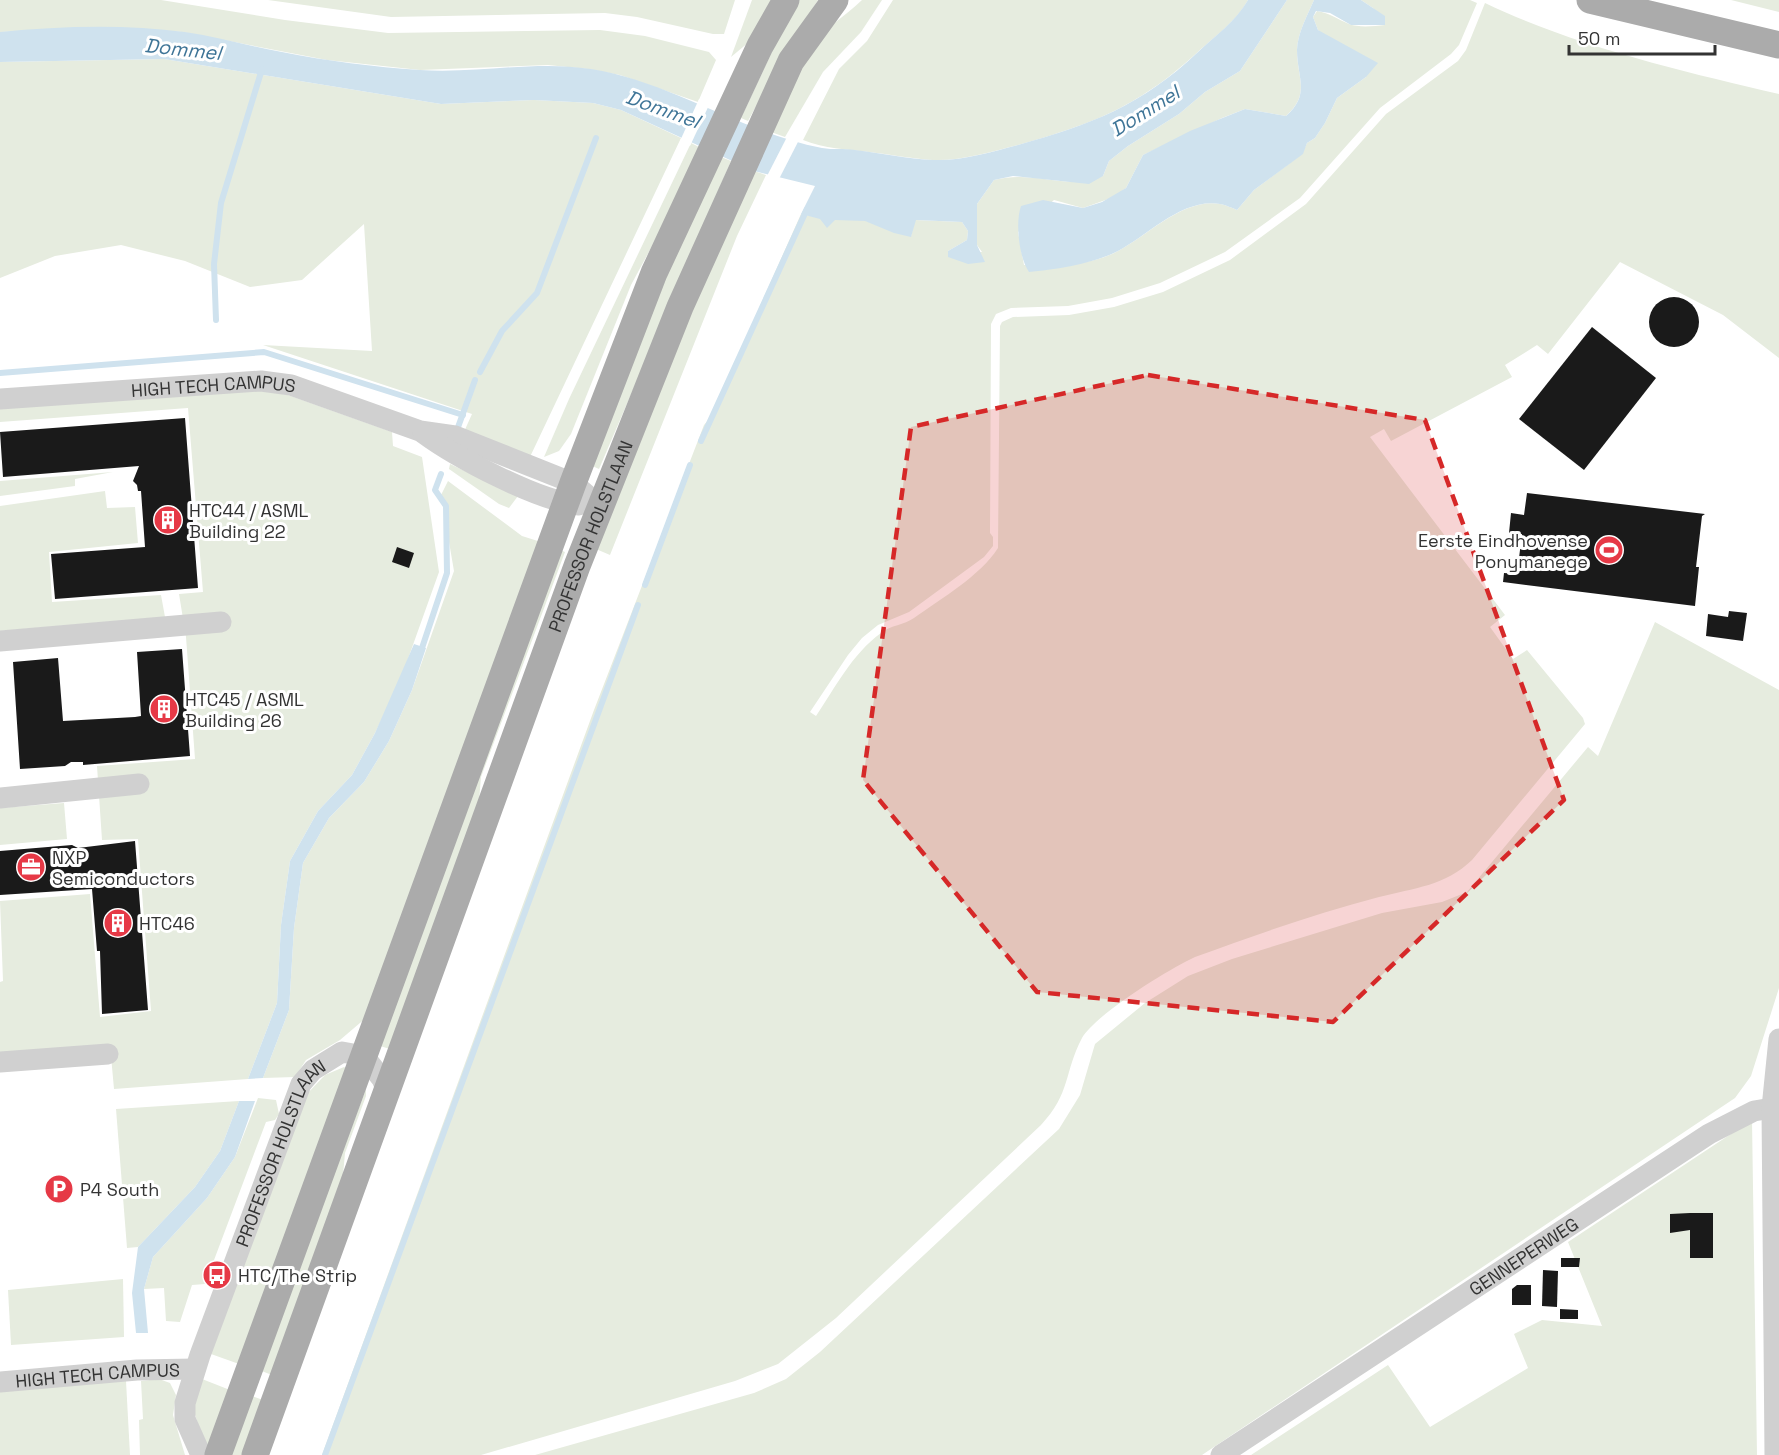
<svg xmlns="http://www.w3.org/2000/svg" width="1779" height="1455" viewBox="0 0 1779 1455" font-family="'Space Grotesk',sans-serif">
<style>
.green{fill:#e6ecdf}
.water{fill:#cfe2ee}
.pier{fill:#fff}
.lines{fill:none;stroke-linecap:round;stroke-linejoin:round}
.stream{stroke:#cfe2ee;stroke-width:6}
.building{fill:#1a1a1a}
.minor{stroke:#d0d0d0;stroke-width:21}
.major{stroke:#ababab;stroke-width:27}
.marked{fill:#d62828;fill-opacity:0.2;stroke:#d62828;stroke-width:4.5;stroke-dasharray:12 8;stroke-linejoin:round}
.labels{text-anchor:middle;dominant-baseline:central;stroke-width:6;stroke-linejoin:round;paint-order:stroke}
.street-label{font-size:18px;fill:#333;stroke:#fff}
.poi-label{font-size:18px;fill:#333;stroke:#fff;text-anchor:start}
.water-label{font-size:20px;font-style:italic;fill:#3f7597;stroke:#fff}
</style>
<rect width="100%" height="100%" fill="#fff"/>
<g class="green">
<path d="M0,0H161L285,20L388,33L600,30L645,36L709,52L716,60L698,102L620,75L588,69L548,65L420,70L327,60L182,32L129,28L0,32Z"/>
<path d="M268,0H735L724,34H713L637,17L605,13L391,17Z"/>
<path d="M752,0H775L755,37L731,57Z"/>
<path d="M796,0H818L782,58L748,121L741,118Z"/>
<path d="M862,0H882L861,32L823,72L785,137L771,132C782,108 795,67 810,47C824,28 845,17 862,0Z"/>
<path d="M893,0H1248C1237,20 1218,34 1201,49C1140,106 1096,123 1018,145C990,152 961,161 933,160C912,159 890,154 869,152C845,149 826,149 803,140L839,69L867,41Z"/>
<path d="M1287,0H1314C1308,14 1297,34 1297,50C1297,79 1311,93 1286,116L1245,109L1222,118L1143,155L1126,188L1114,197L1083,208L1054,200L1018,232L1024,265C1055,266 1090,266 1118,251C1149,235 1183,198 1220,204C1226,205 1232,208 1237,210L1254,190L1302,154L1307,143L1315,138L1325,123L1337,98L1366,77L1318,30L1313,17L1317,11C1330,13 1337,19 1349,24C1360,28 1374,26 1385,25L1373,8L1361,0H1470L1477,3L1459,45L1451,54L1380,108L1300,198L1225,252L1160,283L1112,298L1068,306L1011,308L996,314L991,324L990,533L993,537V546L984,557L909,612L878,625L862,638L848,655L810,712L816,716C835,688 852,654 881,633C891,625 904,625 914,618C942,598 980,576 998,548L1000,326L1002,322L1013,317L1069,315L1114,307L1163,292L1230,260L1306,204L1386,114L1458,61L1466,50L1485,3C1574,46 1684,72 1779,94V358L1723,315L1620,262L1548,354L1537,345L1505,365L1512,377L1391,441L1384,429L1370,437L1505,615L1490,627L1513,659L1527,650L1583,718L1585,724L1472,860C1445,886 1414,888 1379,897C1318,913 1255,935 1195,957C1169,969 1096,1014 1082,1038C1064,1072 1071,1093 1041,1125L836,1318L778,1364L735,1381L481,1455H322L594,710L704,425L710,418L801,214C822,219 847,216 866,221C882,225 895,233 911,236L915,220L962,222L968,231L967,240L948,251L982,252L977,245V204L994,180C1018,174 1037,178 1060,181C1073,183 1090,178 1103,176L1109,161L1128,146L1179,114L1205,92L1240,71Z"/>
<path d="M1731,0H1779V12Z"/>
<path d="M164,59L441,104L534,100L593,103L621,110L681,138L529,459L463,434L472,414L263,345L372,351L364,224L302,280L250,287L185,261L121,245L55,256L0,278V62Z"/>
<path d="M691,143L699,147L665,222L631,285L571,434L559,451L544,457L569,399Z"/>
<path d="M721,157L731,161L599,469L590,465L656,298Z"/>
<path d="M754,171L766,175L737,236L610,555L596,549L688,311Z"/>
<path d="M248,388L288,395L392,432L393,446L422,457L439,572L399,684L375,733L352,775L318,811L290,861L281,925L277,1003L248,1079L114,1089L110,1045L0,1056V982L3,981L0,901L90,894L100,1017L151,1011L138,839L102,840L97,766L195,759L186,637L179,594L203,592L188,408L0,422V407Z"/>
<path d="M450,464L518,496L509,508L499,504L449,469Z"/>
<path d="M113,472L75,479V486L0,496V481Z"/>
<path d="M448,481L522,536L541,542L367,1017L340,1040L306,1060L295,1077L263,1078L289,1010L294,928L303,863L329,818L364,782L389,741L412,690L454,571L441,495Z"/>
<path d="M105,491L107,508L135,507L138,543L49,552L52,602L161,595L165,617L0,631V506Z"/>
<path d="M558,549L565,552L481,777L478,813L393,1050L377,1045Z"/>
<path d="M1655,622L1779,690V988L1751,1076L1735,1098L1202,1455H535L754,1393L786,1379L820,1352L1059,1129L1080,1095L1095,1044L1145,1003L1188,976L1232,959L1382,913L1442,902L1467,892L1588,747L1598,756Z"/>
<path d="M64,803L67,839L0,845V808Z"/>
<path d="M344,1067L347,1069L239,1364L211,1354L305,1096L325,1075Z"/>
<path d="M366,1089V1096L345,1153L342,1186L272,1375L259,1370Z"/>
<path d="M258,1098L276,1100L279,1114L275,1120L266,1122L205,1284L192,1285L180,1322L166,1321L164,1288L144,1289L153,1257L207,1198L235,1157Z"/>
<path d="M239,1101L220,1151L195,1187L138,1247L127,1248L116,1109Z"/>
<path d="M1752,1120L1757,1455H1251L1388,1365L1430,1427L1528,1368L1514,1334L1542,1320L1602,1326L1568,1242Z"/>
<path d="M123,1279L124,1337L11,1345L8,1290Z"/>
<path d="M159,1379L170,1383L176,1395L173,1415L185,1455H140L139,1420L143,1419L141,1381Z"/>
<path d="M202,1379L230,1390L206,1450L193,1408Z"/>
<path d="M126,1381L130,1455H0V1390Z"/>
<path d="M249,1395L263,1400L243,1455H227Z"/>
</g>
<g class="water">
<path d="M1248,0H1287L1240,71L1205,92L1179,114L1128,146L1109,161L1103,176L1089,184L1013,176L994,180L977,204V245L985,262L968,264L948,257V251L967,240L968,231L962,222L916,220L911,237L894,233L865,221L835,220L827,228L820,219L801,214L815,186L754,171L621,110L593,103L534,100L441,104L164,59L0,62V32C60,26 125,24 185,32C218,37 249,46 282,52C327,61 374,67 420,70C477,74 534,60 591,69C672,82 743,133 822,148C833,150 844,148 855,150C881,153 908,159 934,160C962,161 991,152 1018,145C1092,124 1141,106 1198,52C1215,36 1236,21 1248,0Z"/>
<path d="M1314,0H1361L1385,16V25H1351L1330,13L1316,11L1313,17L1318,30L1378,63L1366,77L1337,98L1325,123L1315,138L1307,143L1303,154L1254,190L1237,210C1232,208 1226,205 1220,204C1182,198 1149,235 1118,251C1096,263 1054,270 1029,272C1019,258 1015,223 1021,206L1043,200L1083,208L1102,202L1126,188L1143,155L1190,131L1245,109L1286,116C1311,94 1297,78 1297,50C1297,34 1308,14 1314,0Z"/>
<path d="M414,644L426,648L412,690L389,741L364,782L329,818L303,863L294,928L289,1010L263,1078L248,1079L277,1003L281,925L290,861L318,811L352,775L375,733Z"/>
<path d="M239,1101H255L235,1157L207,1198L153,1257L144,1289L148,1333H136L132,1293L138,1247L195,1187L220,1151Z"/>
</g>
<g class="pier">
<path d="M699,99L710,103L690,146L680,141Z"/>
<path d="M788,135L800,138L778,181L766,178Z"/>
</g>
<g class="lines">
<g class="stream">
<path d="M216,320L214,264L221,203L262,69"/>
<path d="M480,372L502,331L537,293L596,138"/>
<path d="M0,373L264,352L463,415"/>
<path d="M457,430L475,380"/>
<path d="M701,441L807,209"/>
<path d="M645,585L690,465"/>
<path d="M421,651L447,573L446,506L435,490L441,474"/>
<path d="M325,1455L638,605"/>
</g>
</g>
<g class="building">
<circle cx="1674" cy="322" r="25"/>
<path d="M1592,327L1656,378L1584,470L1519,419Z"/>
<path d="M185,418L198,588L55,599L51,554L145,547L141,491H138L137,485L133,481L139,466L3,477L0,432Z"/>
<path d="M1527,493L1705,514L1702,516L1696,567H1699L1695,606L1503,582L1504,573L1517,574L1522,534L1509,533L1511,513L1524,515Z"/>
<path d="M397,547L414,553L409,568L392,562Z"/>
<path d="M1729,611L1747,613L1743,641L1706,636L1708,614L1728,617Z"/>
<path d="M182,649L190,756L83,765V762H71L65,766L20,769L13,662L58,658L63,721L135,717L141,716L137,652Z"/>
<path d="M135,841L148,1010L102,1014L100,951H97L92,889L0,895V851L72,845L78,848Z"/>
<path d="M1690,1213H1713V1258H1690V1230L1670,1233V1214Z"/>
<path d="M1561,1258H1580L1579,1267H1561Z"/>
<path d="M1543,1270L1558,1271L1557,1307L1542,1306Z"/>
<path d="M1517,1285H1531V1305H1512V1289Z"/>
<path d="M1560,1309L1578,1310V1319H1560Z"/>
</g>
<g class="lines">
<g class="minor">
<path id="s1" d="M0,399L261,381L291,385L420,431L455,436L573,483L601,507"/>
<path d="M423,433C457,458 538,501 579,505"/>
<path d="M0,641L221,622"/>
<path d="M0,798L139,784"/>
<path d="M0,1062L108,1054"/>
<path id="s2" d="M0,1382L137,1370L195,1369"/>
<path id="s3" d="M201,1455L185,1419V1403L200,1355L301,1084L313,1070L342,1052L364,1056L382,1079L388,1093"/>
<path id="s4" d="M1221,1455L1709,1134L1754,1111L1772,1108"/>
<path d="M1775,1455L1772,1108L1779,1039"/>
</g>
<g class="major">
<path d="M1590,0L1779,45"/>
<path d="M218,1455L573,483L654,273L760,46L786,0"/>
<path id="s5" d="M255,1455L577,566L680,307L791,61L835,0"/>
</g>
</g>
<path class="marked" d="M1148,375L1425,420L1564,800L1333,1022L1037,992L863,780L911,427Z"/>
<defs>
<g id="building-disc" transform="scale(1.5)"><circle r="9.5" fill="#e63946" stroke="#fff"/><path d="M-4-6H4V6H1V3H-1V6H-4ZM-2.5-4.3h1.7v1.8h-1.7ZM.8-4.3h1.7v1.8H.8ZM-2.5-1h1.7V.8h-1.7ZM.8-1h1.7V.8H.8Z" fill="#fff"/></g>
<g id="stadium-disc" transform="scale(1.5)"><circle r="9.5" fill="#e63946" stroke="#fff"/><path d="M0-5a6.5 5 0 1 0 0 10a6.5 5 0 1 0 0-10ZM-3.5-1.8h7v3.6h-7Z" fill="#fff"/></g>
<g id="office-disc" transform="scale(1.5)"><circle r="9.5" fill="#e63946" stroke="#fff"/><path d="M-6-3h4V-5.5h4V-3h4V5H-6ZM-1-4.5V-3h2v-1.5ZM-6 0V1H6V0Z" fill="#fff"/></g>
<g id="parking-disc" transform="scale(1.5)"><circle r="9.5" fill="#e63946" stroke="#fff"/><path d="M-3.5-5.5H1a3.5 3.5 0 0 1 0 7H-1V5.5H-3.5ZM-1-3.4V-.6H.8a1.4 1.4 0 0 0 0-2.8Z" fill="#fff"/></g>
<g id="bus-disc" transform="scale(1.5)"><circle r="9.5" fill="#e63946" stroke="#fff"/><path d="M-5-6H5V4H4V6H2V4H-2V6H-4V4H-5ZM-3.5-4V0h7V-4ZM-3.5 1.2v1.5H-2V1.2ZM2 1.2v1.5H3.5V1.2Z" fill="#fff"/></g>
</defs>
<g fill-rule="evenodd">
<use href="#building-disc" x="168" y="520"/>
<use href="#stadium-disc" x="1609" y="550"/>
<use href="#building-disc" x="164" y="709"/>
<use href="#office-disc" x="31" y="867"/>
<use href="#building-disc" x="118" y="923"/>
<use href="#parking-disc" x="59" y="1189"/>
<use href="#bus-disc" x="217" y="1275"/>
</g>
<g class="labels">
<g class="street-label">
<text stroke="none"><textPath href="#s1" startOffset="214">HIGH TECH CAMPUS</textPath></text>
<text stroke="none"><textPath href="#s5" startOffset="978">PROFESSOR HOLSTLAAN</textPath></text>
<text stroke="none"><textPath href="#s3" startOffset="324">PROFESSOR HOLSTLAAN</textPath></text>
<text stroke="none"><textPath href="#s4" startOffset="362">GENNEPERWEG</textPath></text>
<text stroke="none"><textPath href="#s2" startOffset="98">HIGH TECH CAMPUS</textPath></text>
</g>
<g class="poi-label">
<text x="189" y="510">HTC44 / ASML<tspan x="189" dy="21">Building 22</tspan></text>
<text x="1588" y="540" text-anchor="end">Eerste Eindhovense<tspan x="1588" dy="21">Ponymanege</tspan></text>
<text x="185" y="699">HTC45 / ASML<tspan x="185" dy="21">Building 26</tspan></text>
<text x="52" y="857">NXP<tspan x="52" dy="21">Semiconductors</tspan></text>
<text x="139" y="923">HTC46</text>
<text x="80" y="1189">P4 South</text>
<text x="238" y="1275">HTC/The Strip</text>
</g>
<g class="water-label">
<text transform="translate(183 49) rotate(6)">Dommel</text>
<text transform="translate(663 109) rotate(20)">Dommel</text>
<text transform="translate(1145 111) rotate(-32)">Dommel</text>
</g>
</g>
<path d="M1569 45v9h146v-9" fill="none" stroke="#333333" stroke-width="3"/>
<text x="1578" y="45" font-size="18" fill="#333333" stroke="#ffffff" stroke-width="4.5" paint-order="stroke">50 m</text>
</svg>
